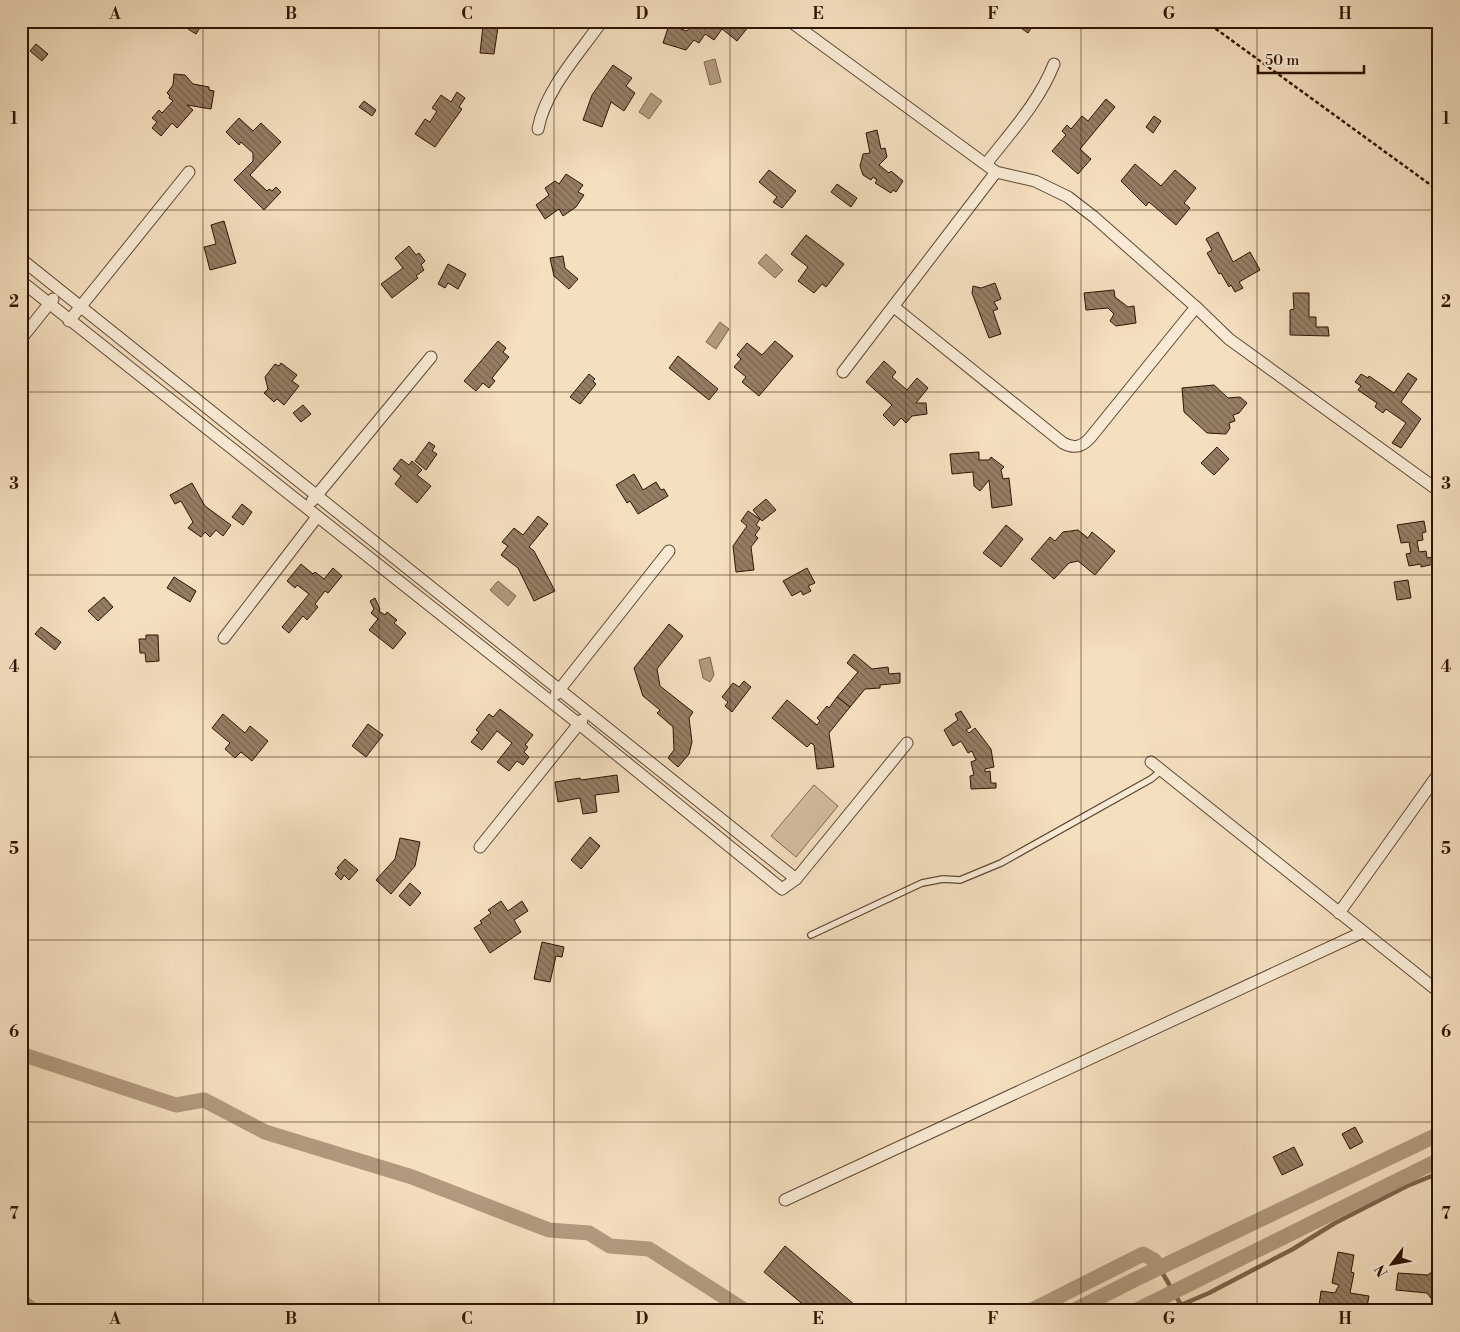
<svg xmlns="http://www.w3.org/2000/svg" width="1460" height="1332" viewBox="0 0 1460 1332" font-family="'Libre Bodoni',serif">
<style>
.pitch{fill:#d2bd9f;stroke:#806950}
.water{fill:#b19a7e;stroke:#7d654c}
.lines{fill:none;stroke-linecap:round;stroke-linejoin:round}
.stream{stroke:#7d654c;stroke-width:4.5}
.canal{stroke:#b19a7e;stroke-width:15}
.building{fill:url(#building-back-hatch);stroke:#2e1501}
.lane-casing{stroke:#604830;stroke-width:8}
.street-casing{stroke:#604830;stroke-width:13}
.path{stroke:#2e1501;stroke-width:2.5;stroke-dasharray:4 2.5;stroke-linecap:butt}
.lane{stroke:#f8ead5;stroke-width:5.5}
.street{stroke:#f8ead5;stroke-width:11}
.grid{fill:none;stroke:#2e1501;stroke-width:1;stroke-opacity:0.55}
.neatline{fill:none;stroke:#2e1501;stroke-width:2}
.grid-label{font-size:16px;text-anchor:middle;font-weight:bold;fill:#2e1501}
</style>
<defs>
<pattern id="building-back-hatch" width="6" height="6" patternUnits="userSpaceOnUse" patternTransform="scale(1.25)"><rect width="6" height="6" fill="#957e64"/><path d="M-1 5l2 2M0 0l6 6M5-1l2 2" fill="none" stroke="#7a6650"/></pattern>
</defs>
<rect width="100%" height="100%" fill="#f4dfbf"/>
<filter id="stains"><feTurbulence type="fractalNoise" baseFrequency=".004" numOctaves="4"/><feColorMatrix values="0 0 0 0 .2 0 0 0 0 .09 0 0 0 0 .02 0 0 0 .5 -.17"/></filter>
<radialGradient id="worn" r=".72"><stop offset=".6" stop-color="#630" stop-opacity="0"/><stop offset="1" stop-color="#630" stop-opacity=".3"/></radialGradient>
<path class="pitch" d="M814,785L838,806L796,857L771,836Z"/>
<g class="water">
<path d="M715,59L721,82L710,85L704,62Z"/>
<path d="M651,93L662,101L649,119L639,112Z"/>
<path d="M766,254L783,270L775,278L758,263Z"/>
<path d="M720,322L729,329L716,349L706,342Z"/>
<path d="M498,581L516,596L508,606L490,590Z"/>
<path d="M710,657L714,675L710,682L703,678L699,660Z"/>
</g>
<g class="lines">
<path class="stream" d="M1159,1267L1181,1305L1209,1293L1293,1249L1335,1223L1407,1186L1439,1173"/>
<g class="canal">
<path d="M21,1054L176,1105L204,1100L265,1132L412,1177L549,1230L589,1233L610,1246L649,1249L746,1311"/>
<path d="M21,1301L34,1311"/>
<path d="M1030,1311L1143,1254L1154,1260L1159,1267"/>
<path d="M1073,1311L1136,1279L1439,1134"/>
<path d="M1135,1311L1439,1160"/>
</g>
</g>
<g class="building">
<path d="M193,21H204L196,34L188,29Z"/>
<path d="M480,21H502L498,27L494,54L480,53L483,26Z"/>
<path d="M695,21H753L737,41L722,29L714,40L705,34L699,43L694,40L686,50L663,43L669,25L687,31Z"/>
<path d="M1011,21H1036L1028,33Z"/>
<path d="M36,44L48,54L42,61L30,51Z"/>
<path d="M613,65L632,78L626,86L635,93L624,111L611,102L602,127L583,120L592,95Z"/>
<path d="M174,74L185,75L193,84L209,87V90L214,91L211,109L187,105L193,110L177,128L172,123L161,136L152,128L157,122L152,118L159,110L162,113L173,101L169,98L170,96L167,93L173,85Z"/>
<path d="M457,92L465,98L459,107L462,109L435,147L415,134L425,119L430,122L437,111L432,108L441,95L451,102Z"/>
<path d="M1106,99L1115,107L1080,149L1091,159L1078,174L1052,151L1066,135L1062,131L1067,125L1071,129L1082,116L1088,121Z"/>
<path d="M364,101L376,110L372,116L359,107Z"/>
<path d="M1154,116L1161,121L1153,133L1146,127Z"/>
<path d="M239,118L253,131L261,123L281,142L250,175L267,191L269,189L272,191L276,187L281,192L264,210L234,180L253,161V153L241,142L239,145L226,132Z"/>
<path d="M877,130L881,149L885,148L887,157L879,165L889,173L891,171L903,181L896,192L893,190L891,193L875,183L877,180L873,177L871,180L863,175L860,166L863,154L870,153L866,133Z"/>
<path d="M1135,164L1161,186L1175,170L1196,188L1184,203L1190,208L1176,225L1149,202L1146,206L1121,181Z"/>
<path d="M769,170L796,191L782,208L773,202L777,197L759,182Z"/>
<path d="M566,174L583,185L578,192L584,195L576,207L563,216L559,209L545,219L536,205L549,195L545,188L555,181L559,184Z"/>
<path d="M837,184L857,198L851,207L831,192Z"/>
<path d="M224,221L236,263L210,270L204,247L216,244L211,225Z"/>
<path d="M1218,232L1233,262L1250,252L1260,270L1239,282L1243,288L1235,292L1231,285L1229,287L1221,273L1219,274L1207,253L1212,250L1206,239Z"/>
<path d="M806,235L844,264L826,287L822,284L814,293L798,281L808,267L791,254Z"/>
<path d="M409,246L416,255L419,253L425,261L421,265L424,270L416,276L418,278L392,298L381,284L403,268L395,258Z"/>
<path d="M563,256L565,268L578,279L569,289L554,276L550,258Z"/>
<path d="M448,264L466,274L458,289L448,283L445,288L438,284Z"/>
<path d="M995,283L1001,299L994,302L998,309L993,311L1001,334L989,338L972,293L973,286L981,288Z"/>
<path d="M1114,290L1115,297L1128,307L1134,306L1136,323L1116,326L1110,321L1114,314L1108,308L1086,310L1084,293Z"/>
<path d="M1293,293H1309V317H1316V327H1328L1329,336L1290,335V310L1294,309Z"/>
<path d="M498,341L506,348L503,352L509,357L492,378L495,381L489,388L483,383L476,391L464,381Z"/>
<path d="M775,341L793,356L759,396L742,382L746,377L734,367L741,359L737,355L747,343L762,355Z"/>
<path d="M678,356L718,389L709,400L669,368Z"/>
<path d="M884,361L896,372L892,377L907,390L917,378L928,388L916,403H926L927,414L912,416L906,423L901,418L894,426L883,415L892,405L866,382Z"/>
<path d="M281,363L297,375L292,381L299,386L284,405L277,399L274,402L264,393L268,389L265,377L275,364L279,366Z"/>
<path d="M1408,373L1417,379L1401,402L1421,419L1401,448L1392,443L1406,423L1386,409L1383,413L1375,407L1377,403L1358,390L1361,386L1355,382L1361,374L1368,378L1369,376L1394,393Z"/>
<path d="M589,374L595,379L593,381L596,384L580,404L570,397Z"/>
<path d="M1214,385L1228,398L1240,397L1247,403L1239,413L1233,415L1235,421L1229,423L1230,428L1226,434L1207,433L1184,412L1182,388Z"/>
<path d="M303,405L311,414L301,422L293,413Z"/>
<path d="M429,442L435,446L432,451L437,454L426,470L415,461Z"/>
<path d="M1217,447L1229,459L1214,475L1201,463Z"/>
<path d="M979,452V460H989L991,457L1004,467L1001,470L1003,479L1009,478L1012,505L992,508L989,480L980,491L974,486L973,472L952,474L950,454Z"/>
<path d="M401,459L409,465L412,461L422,470L417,475L431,486L417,503L395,484L401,476L393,469Z"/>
<path d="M634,474L643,490L656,482L661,490L664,489L668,496L638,514L630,501L627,503L616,485Z"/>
<path d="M192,483L205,506L231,525L223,536L216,530L210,537L205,532L201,537L188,528L193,522L181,501L175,504L170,495Z"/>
<path d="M766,499L776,510L762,521L753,510Z"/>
<path d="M242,504L252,512L243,525L232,517Z"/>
<path d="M748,511L760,519L756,525L760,528L755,535L758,538L751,547L754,570L736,572L733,546L747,526L741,521Z"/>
<path d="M538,516L548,524L529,547L534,551L555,591L534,601L518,568L501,555L508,546L502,542L514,528L523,535Z"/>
<path d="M1424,521L1426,532L1422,533L1423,540L1417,541L1419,552L1426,551L1427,558L1433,557L1434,564L1421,567V564L1409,566L1406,554L1411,553L1409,542L1401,543L1397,525Z"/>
<path d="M1006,525L1023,539L1001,567L983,553Z"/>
<path d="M1078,530L1088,538L1092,532L1115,551L1095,575L1078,561L1069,563L1054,579L1031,559L1050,537L1055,541L1063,532Z"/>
<path d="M301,564L313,574L315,572L324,579L333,568L342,576L328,593L325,591L315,604L318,607L307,620L303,616L289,633L282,627L309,594L297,585L295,588L287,581Z"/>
<path d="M807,568L815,583L808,586L811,591L803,595L801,591L792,596L783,581Z"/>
<path d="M174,577L196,591L190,602L167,588Z"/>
<path d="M1408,580L1411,598L1397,600L1394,582Z"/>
<path d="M104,597L113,607L98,621L88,611Z"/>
<path d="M375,598L380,609L379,611L385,615L387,612L397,620L394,623L406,633L393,649L369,630L378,619L371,613L374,609L370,601Z"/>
<path d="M669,624L683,636L657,669L660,686L693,712L689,718L692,742L689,754L678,767L668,758L674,750L673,727L657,713L660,710L643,696L634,668Z"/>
<path d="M41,627L61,642L55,650L35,634Z"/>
<path d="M146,635H158L159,661L146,662L145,653H140L139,639H146Z"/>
<path d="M854,654L872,669L888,667L889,674L900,673V683L880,685V688L865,689L850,707L837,697L858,672L847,663Z"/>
<path d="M744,681L751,687L732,712L725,706L728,702L722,697L733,683L739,687Z"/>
<path d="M837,697L850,707L829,733L834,767L817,769L814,745L811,743L807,747L772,718L787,700L817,725L820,721L817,718L827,706L829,708Z"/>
<path d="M500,709L533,735L525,745L528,747L524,752L529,757L523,765L517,761L509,771L497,762L512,743L497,731L482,750L471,742L479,732L476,730L489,714L493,717Z"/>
<path d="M961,711L971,727L966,730L969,733L975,728L991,749L994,767L985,769V772L990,771L991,783H996V788L971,789L970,776L974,775L971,762L976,760L972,751L968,753L961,741L953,746L944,730L958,720L955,714Z"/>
<path d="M223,714L245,733L250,726L268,741L252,761L241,752L235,758L225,749L230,743L212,728Z"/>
<path d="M368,724L383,735L366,757L352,746Z"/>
<path d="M617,775L619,792L595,795L597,812L583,814L580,798L558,802L555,782L580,778L581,780Z"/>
<path d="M590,837L600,846L581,869L571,860Z"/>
<path d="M400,838L420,842L415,866L391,894L376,880L395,859Z"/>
<path d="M345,859L358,870L349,880L344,875L341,880L335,874L339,869L337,868Z"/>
<path d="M410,883L421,893L410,906L399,896Z"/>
<path d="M501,901L508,911L522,901L528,911L514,920L521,932L490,953L474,928L482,923L480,921L491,913L488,910Z"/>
<path d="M542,942L564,947L562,957L556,956L550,982L534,979Z"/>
<path d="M1355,1127L1363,1142L1350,1149L1342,1134Z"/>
<path d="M1294,1147L1303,1165L1282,1175L1273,1157Z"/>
<path d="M785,1246L862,1311H811L764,1272Z"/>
<path d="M1338,1252L1354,1255L1351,1272L1354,1273L1350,1293L1369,1296L1366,1311H1330V1308L1319,1306L1321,1291L1335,1293L1339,1285L1332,1283Z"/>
<path d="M1439,1266V1299L1434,1302L1427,1293L1396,1290L1398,1273L1428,1275Z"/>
</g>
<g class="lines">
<g class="lane-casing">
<path id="lane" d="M811,935L922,883L943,879L960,880L1001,863L1151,779L1161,771"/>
</g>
<g class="street-casing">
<g id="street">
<path d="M790,21L996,172L1035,181L1068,197L1094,217L1196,307L1229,339L1439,491"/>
<path d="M538,129C545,90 579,54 602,21"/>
<path d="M986,164C1011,132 1039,102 1054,64"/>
<path d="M21,259L796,879"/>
<path d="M21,281L579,724L782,889L796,879L907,743"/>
<path d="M894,307L1063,443C1074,449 1082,447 1090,438L1196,307"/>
<path d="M69,321L189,172"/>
<path d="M21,339L53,299"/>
<path d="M843,372L996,172"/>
<path d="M312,501L431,357"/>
<path d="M224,638L317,517"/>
<path d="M556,694L669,551"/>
<path d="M1151,762L1439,992"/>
<path d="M480,847L582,720"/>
<path d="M1339,913L1439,773"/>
<path d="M785,1200L1363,932"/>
</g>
</g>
<path class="path" d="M1205,21L1439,191"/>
<use href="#lane" class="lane"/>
<use href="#street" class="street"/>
</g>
<path class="grid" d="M203,21V1311M379,21V1311M554,21V1311M730,21V1311M906,21V1311M1081,21V1311M1257,21V1311M21,210H1439M21,392H1439M21,575H1439M21,757H1439M21,940H1439M21,1122H1439"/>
<rect width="1460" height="1332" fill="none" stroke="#f4dfbf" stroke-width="55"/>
<g transform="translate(1392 1264) rotate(238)" stroke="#f8ead5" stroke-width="4" paint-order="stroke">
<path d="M0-4L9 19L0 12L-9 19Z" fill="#2e1501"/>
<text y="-8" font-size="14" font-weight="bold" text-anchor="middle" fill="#2e1501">N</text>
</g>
<path d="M1258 65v8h106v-8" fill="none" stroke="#2e1501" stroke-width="2.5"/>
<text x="1265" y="65" font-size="15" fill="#2e1501" stroke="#f8ead5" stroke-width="4" paint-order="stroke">50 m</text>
<rect x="28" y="28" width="1404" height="1276" class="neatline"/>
<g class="grid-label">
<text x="115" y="19">A</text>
<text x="291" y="19">B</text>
<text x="467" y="19">C</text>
<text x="642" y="19">D</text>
<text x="818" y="19">E</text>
<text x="993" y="19">F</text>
<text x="1169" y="19">G</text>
<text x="1345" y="19">H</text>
<text x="14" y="124">1</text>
<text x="1446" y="124">1</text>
<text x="14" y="307">2</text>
<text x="1446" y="307">2</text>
<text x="14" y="489">3</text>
<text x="1446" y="489">3</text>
<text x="14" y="672">4</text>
<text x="1446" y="672">4</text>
<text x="14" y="854">5</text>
<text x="1446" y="854">5</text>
<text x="14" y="1037">6</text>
<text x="1446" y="1037">6</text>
<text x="14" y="1219">7</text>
<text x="1446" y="1219">7</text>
<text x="115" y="1324">A</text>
<text x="291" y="1324">B</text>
<text x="467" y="1324">C</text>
<text x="642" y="1324">D</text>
<text x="818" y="1324">E</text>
<text x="993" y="1324">F</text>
<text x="1169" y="1324">G</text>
<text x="1345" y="1324">H</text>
</g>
<rect width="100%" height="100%" filter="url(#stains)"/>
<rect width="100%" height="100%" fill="url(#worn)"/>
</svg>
